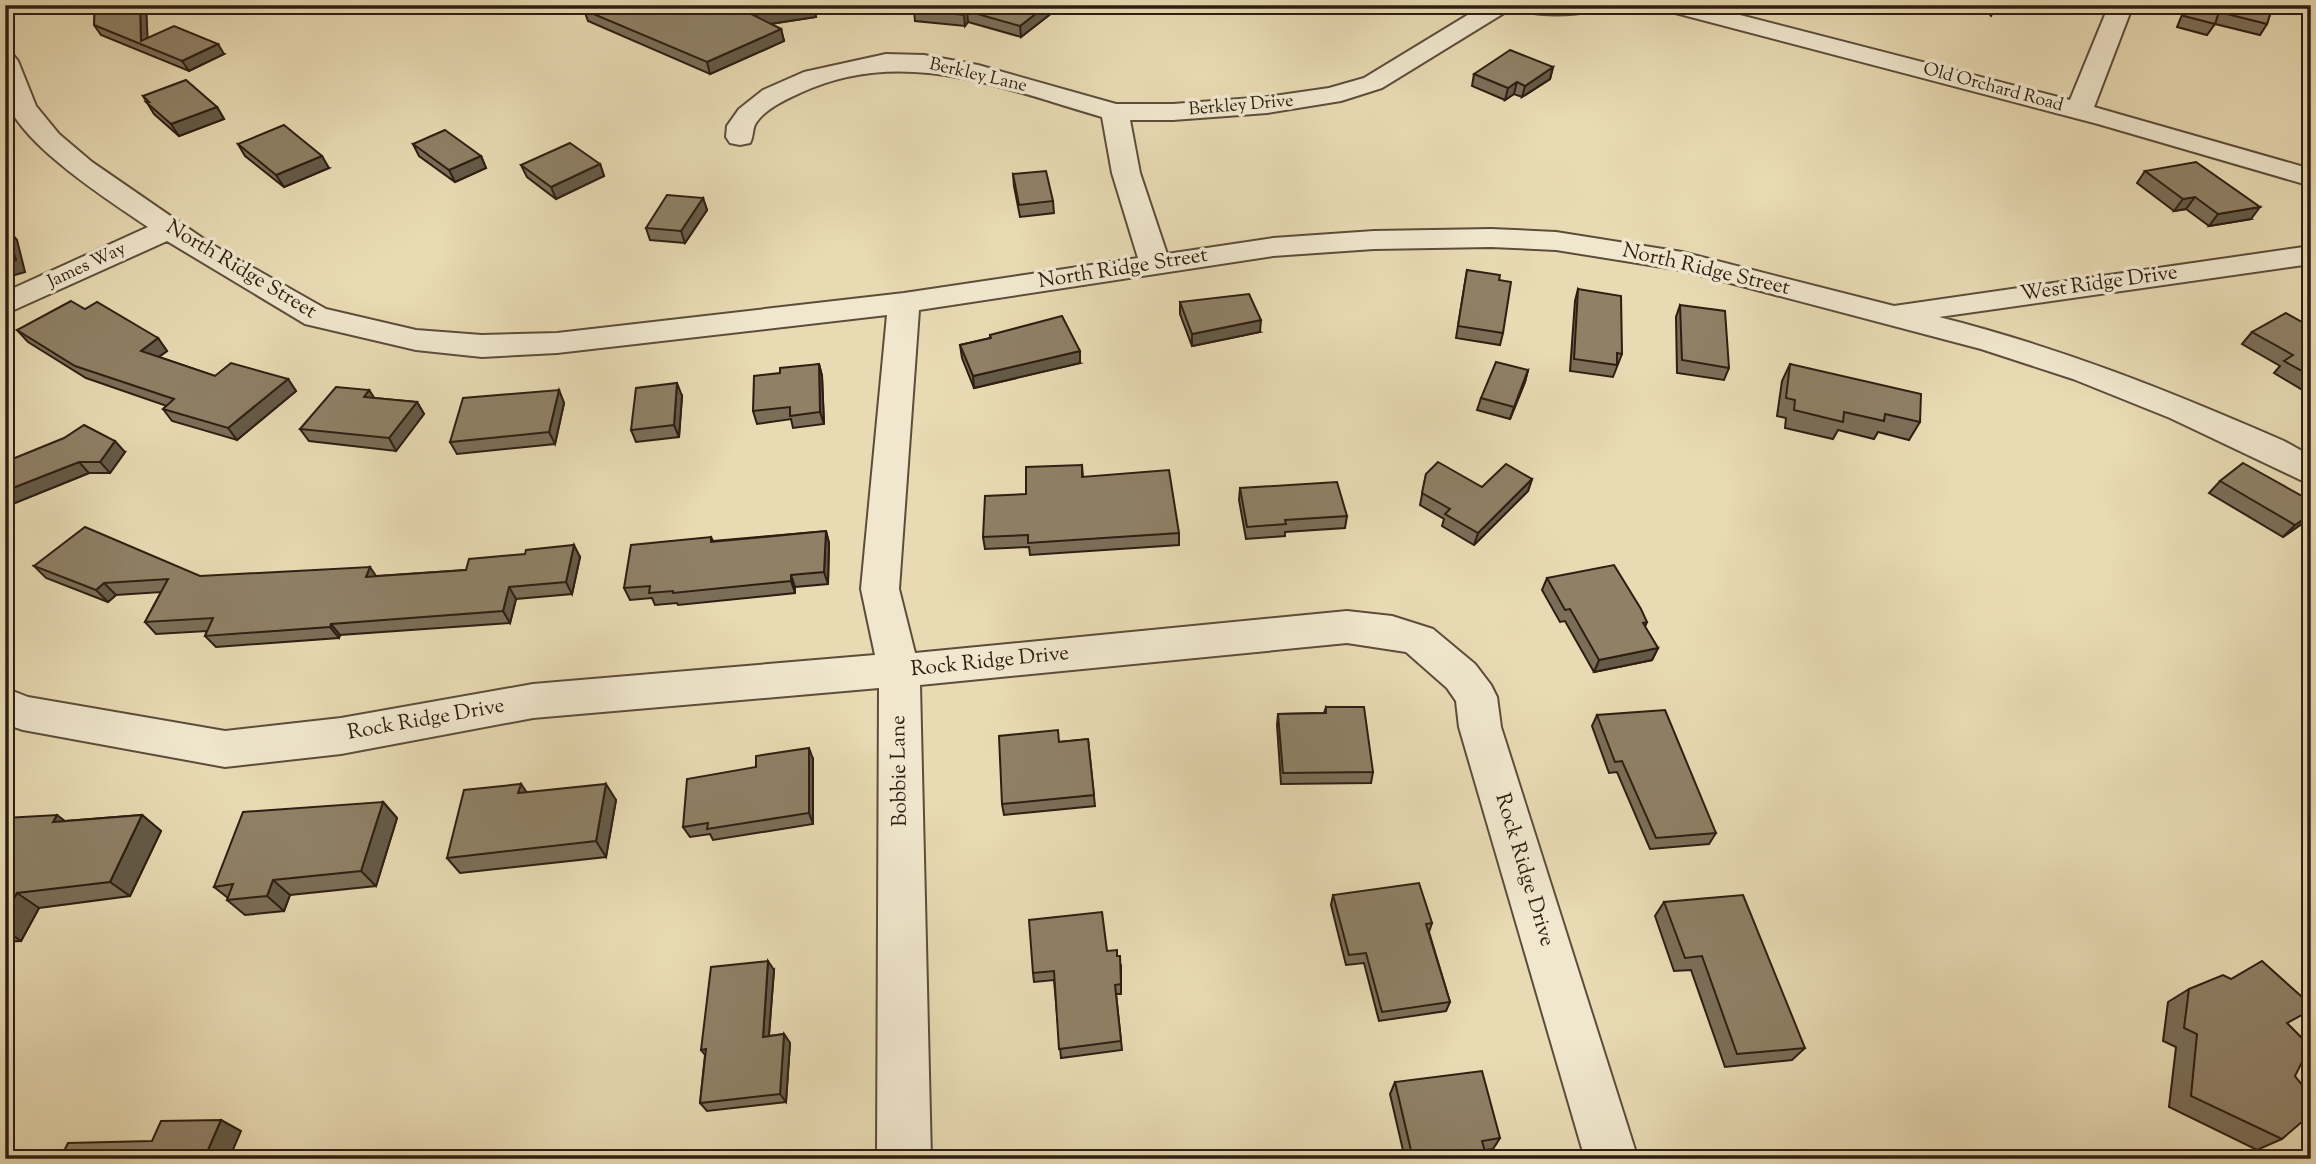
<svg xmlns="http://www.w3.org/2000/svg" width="2316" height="1164" viewBox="0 0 2316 1164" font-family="'Sorts Mill Goudy',serif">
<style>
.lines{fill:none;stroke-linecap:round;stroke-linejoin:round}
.minor-casing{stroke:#5c4d3a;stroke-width:4}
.minor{fill:#f0e7ce;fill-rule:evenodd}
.wall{fill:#7b6e58;stroke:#2e1e12;stroke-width:2}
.shaded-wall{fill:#645a47;stroke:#2e1e12;stroke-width:2}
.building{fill:#8f8066;stroke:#2e1e12;stroke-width:2}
.labels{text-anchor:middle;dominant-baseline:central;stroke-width:7;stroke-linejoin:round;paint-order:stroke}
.far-street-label{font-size:18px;fill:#2e1e12;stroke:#f0e7ce}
.street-label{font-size:21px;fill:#2e1e12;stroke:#f0e7ce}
</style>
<rect width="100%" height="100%" fill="#e8dab3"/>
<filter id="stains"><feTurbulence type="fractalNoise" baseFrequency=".00286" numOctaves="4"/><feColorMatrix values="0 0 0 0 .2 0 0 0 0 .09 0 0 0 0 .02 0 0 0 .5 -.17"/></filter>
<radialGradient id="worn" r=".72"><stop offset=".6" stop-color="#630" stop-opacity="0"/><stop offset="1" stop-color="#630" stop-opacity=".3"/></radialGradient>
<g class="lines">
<g class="minor-casing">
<g id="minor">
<path d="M1484,5H1513L1509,10L1382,88L1341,101L1267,113L1173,120H1130L1140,173L1167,254L1273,238L1374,231L1491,229L1556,232L1682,252L1894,306L2311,246V264L1939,317C2062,348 2169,391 2284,441L2311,456V485L2170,418L2073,379L1981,349L1681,270L1556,250L1491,247L1374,249L1273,256L919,310L899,589L915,653L1347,611L1392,616L1433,629L1475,664L1491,685L1497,697L1501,727L1638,1159H1585L1459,727L1456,701L1447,688L1406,652L1347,643L920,685L931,1159H877L879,688L533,718L341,754L225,767L23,730L5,724V688L28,697L225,731L341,718L533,684L875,655L861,589L887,315L557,353L482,357L416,350L305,324L167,241L5,314V292L148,227C111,202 15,141 6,97C3,84 5,67 5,53L14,56L18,61L36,106L59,134L92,162L211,244L326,309L416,330L482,335L557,333L904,293L1138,258L1112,173L1102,117C1002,88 902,45 800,93C785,100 765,109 756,123C752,129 754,136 750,143L740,145L730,143L726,137L727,126L739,109L763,90L804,72L886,54L924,55L978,65L1116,104H1173L1267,97L1329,88L1364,78Z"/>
<path d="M1513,5H1599L1595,10C1571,16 1541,16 1517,10Z"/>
<path d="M1660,5H1701L2070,100L2109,5H2133L2094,107L2311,169V186L2098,124L1664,10Z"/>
</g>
</g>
<use href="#minor" class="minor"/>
</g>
<g class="wall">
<path d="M95,5H146L147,38L224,54L189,71L101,35L94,25Z"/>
<path d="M813,5L816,17L771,24L781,29L784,41L710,74L588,21L584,10Z"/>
<path d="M906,5H1062L1021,37L968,22L965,26L915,21L914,10L915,8Z"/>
<path d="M1983,5H1997L1991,16Z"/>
<path d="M2186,5H2273L2267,24L2260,35L2215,24L2207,35L2177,27Z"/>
<path d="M1553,67L1550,79L1522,97L1514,94L1505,100L1472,86L1474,74Z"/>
<path d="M143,96L217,107L224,119L179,136L154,114Z"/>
<path d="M238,144L329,168L284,187L245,156Z"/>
<path d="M413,144L481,156L486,168L455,182L419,156Z"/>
<path d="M600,164L604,176L556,199L527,177L521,165Z"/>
<path d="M2145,171L2251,219L2209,226L2186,209L2174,211L2137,183Z"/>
<path d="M1013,174L1053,201L1054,213L1020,217L1014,186Z"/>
<path d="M703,198L707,210L685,243L650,240L646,228Z"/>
<path d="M1467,270L1499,280L1503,333L1500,345L1456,338Z"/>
<path d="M1578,289L1622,354L1613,377L1570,371L1575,301Z"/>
<path d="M1180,302L1260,332L1192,346L1180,314Z"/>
<path d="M1680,305L1729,368L1724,380L1677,373L1676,317Z"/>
<path d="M85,309L158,338L167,351L159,357L215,376L288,379L296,391L237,440L172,421L163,409L167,406L86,378L28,342L17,330Z"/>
<path d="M2311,327V389L2306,392L2274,373L2280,366L2242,344L2252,332Z"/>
<path d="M990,335L1080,363L974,388L962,358L960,345L990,338Z"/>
<path d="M819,364L822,376L824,424L793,428L791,419L757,424L753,411L780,373Z"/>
<path d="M1790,364L1920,422L1909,440L1878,432L1874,439L1838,430L1833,439L1785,428L1786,418L1777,416L1782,381Z"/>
<path d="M1528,370L1525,382L1510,419L1477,410L1481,398Z"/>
<path d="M369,390L374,398L417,402L424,414L396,451L309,441L300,429Z"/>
<path d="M559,390L564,403L555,444L457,454L450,442Z"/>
<path d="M682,396L679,437L636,442L631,430Z"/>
<path d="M5,451L10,456L11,460L125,452L110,473H89L5,507Z"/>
<path d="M1082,465L1083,477L1179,533V545L1030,555L1029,547L985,549L983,537L1026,494Z"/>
<path d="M1426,474L1482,487L1532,479L1528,491L1474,545L1442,526L1444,519L1420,505Z"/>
<path d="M2220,481L2311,501V517L2283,537L2209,493Z"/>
<path d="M1240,488L1347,516L1345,528L1285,532V536L1246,539L1239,500Z"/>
<path d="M826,531L829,543L828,584L795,587V593L678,605L677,603L655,605L652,598L630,600L624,588L711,537L713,541Z"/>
<path d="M580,557L572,594L516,599L510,623L340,635L339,638L216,647L205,636L207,631L156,634L145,622L161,592L116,595L108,602L46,578L34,566L200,576H376L466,570Z"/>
<path d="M1547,578L1647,622L1645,627L1658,648L1652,660L1594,672L1565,621L1560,622L1542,590Z"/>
<path d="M1326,707L1373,772L1371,783L1281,784L1277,725L1278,714L1324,713Z"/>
<path d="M1597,715L1716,833L1709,844L1650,849L1617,772L1609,773L1592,726Z"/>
<path d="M1088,739L1095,806L1004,815L1002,804L1059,742Z"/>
<path d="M813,759V824L713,840L710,834L690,837L683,827Z"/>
<path d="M521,784L527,793L616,800L606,857L460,873L447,858Z"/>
<path d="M383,802L397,818L376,886L290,895L284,911L245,915L227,900L228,898L214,887Z"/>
<path d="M142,815L161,831L130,896L39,908L21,941L5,942V818L65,821Z"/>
<path d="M1333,895L1432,923L1429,932L1450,1002L1446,1011L1379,1021L1364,963L1346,965L1331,905Z"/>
<path d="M1664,902L1805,1048L1792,1060L1725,1067L1691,970L1674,971L1655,916Z"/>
<path d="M1107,951L1121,965V994H1116L1122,1050L1061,1058L1054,980L1034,982L1033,973Z"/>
<path d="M774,970L769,1036L784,1034L790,1043L786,1102L707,1111L700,1103L705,1055L701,1050Z"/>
<path d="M2189,989L2287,1023L2295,1076L2282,1139L2257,1150L2169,1107L2176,1047L2163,1041L2168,1002Z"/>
<path d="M1395,1082L1500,1138L1493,1149L1484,1150L1487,1159H1405L1390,1094Z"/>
</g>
<g class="shaded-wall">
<path d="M140,5H146L148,46L141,41Z"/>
<path d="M813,5L816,17L756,26L753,15Z"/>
<path d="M1047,5H1062L1021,37L1020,26Z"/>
<path d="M967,11L968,22L965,26L964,15Z"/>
<path d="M781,29L784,41L710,74L707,62Z"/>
<path d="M218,44L224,54L189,71L182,61Z"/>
<path d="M1553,67L1550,79L1522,97L1525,86Z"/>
<path d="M1517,82L1514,94L1505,100L1508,88Z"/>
<path d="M217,107L224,119L179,136L171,124Z"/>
<path d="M322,156L329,168L284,187L276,175Z"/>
<path d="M481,156L486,168L455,182L449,170Z"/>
<path d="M600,164L604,176L556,199L551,187Z"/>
<path d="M2195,197L2186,209L2174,211L2183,199Z"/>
<path d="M703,198L707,210L685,243L681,231Z"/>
<path d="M2260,207L2251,219L2209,226L2218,214Z"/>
<path d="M7,228L17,240L25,272L5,278Z"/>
<path d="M1261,320L1260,332L1192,346V334Z"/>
<path d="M158,338L167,351L150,363L141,351Z"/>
<path d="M1080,351V363L974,388L973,376Z"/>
<path d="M819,364L822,376L824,424L820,412Z"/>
<path d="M1528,370L1525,382L1510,419L1514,407Z"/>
<path d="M288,379L296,391L237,440L228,428Z"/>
<path d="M677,383L682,396L679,437L674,425Z"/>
<path d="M369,390L377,402L364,397Z"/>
<path d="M559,390L564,403L555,444L549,432Z"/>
<path d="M417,402L424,414L396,451L389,438Z"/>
<path d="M115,441L125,452L110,473L100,462Z"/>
<path d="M5,451L10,456L16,473L5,462Z"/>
<path d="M79,462L89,473L5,507V491Z"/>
<path d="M1532,479L1528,491L1474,545L1478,533Z"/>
<path d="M2311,514V517L2309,519L2283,537L2295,525Z"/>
<path d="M826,531L829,543L828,584L824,572Z"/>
<path d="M574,545L580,557L572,594L566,582Z"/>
<path d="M370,567L378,579L366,577Z"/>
<path d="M791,575L795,587V593L791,581Z"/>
<path d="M104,583L116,595L108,602L96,590Z"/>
<path d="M509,587L516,599L510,623L503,611Z"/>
<path d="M331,624L340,635L339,638L330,627Z"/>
<path d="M1658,648L1652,660L1594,672L1599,660Z"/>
<path d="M809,748L813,759V824L809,813Z"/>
<path d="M521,784L532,800L518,793Z"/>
<path d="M606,784L616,800L606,857L596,841Z"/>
<path d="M383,802L397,818L376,886L361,871Z"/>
<path d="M57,815L77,830L53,822Z"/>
<path d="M142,815L161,831L130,896L110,882Z"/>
<path d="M273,880L290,895L284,911L267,896Z"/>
<path d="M17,893L39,908L21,941L5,930V914Z"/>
<path d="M768,961L774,970L768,1046L763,1037Z"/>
<path d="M784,1034L790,1043L786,1102L780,1094Z"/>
<path d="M221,1120L241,1131L229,1159H204Z"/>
</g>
<g class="building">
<path d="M95,5H140L141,41L174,26L218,44L182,61L94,25Z"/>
<path d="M596,5H813L753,15L781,29L707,62L584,10Z"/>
<path d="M917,5H1047L1020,26L967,11L964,15L914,10Z"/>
<path d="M2188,5H2273L2267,24L2219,12L2215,24L2184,16Z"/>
<path d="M1510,50L1553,67L1525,86L1517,82L1508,88L1474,74Z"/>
<path d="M186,80L217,107L171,124L146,102H149L143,96Z"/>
<path d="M284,125L322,156L276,175L238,144Z"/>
<path d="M445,130L481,156L449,170L413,144Z"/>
<path d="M570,143L600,164L551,187L521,165Z"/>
<path d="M2196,162L2260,207L2218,214L2195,197L2183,199L2145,171Z"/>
<path d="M1046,171L1053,201L1019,205L1013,174Z"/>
<path d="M667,195L703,198L681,231L646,228Z"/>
<path d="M7,228L16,260L5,263V229Z"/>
<path d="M1467,270L1500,275L1499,280L1511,282L1503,333L1458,326Z"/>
<path d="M1578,289L1621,296L1622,354L1617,353V365L1574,359Z"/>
<path d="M1249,294L1261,320L1192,334L1180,302Z"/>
<path d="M71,301L85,309L97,302L158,338L141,351L215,376L231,363L288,379L228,428L163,409L174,399L75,366L17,330Z"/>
<path d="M1680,305L1725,311L1729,368L1682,360Z"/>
<path d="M2286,313L2311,327V376L2284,361L2293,355L2252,332Z"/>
<path d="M1062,316L1080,351L973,376L960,345L991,338L990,335Z"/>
<path d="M1496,362L1528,370L1514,407L1481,398Z"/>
<path d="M819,364L820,412L790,416V407L753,411L754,376L780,373V368Z"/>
<path d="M1790,364L1921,394L1920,422L1885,414L1884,421L1844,412L1843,422L1794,410L1795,400L1786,398Z"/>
<path d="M677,383L674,425L631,430L636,388Z"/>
<path d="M336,387L369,390L364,397L417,402L389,438L300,429Z"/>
<path d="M559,390L549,432L450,442L463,398Z"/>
<path d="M84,425L115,441L100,462H79L5,491V462L64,438Z"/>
<path d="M1438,462L1482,487L1506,464L1532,479L1478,533L1445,514L1450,509L1422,493L1426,474Z"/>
<path d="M2243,463L2311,501V514L2295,525L2220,481Z"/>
<path d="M1082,465V477L1169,470L1179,533L1028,543V535L983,537L985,496L1026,494V467Z"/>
<path d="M1337,482L1347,516L1285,520L1286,524L1247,527L1240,488Z"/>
<path d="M85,527L200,576L370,567L366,577L466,570L469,559L525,554L526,550L574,545L566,582L509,587L503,611L331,624L330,627L205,636L213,618L145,622L168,579L104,583L96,590L34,566Z"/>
<path d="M826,531L824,572L791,575V581L673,593V591L649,593L650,586L624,588L631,545L711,537V542Z"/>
<path d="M1614,565L1641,609L1647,622L1643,623L1658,648L1599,660L1570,609L1565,610L1547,578Z"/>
<path d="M1326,707H1364L1373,772L1283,773L1278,714L1326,713Z"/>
<path d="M1665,710L1716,833L1656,838L1622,761L1615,762L1597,715Z"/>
<path d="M1058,730L1059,742L1088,739L1094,795L1002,804L999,736Z"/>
<path d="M809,748V813L707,829L708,823L683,827L687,779L756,767V756Z"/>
<path d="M521,784L518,793L606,784L596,841L447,858L464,790Z"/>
<path d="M383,802L361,871L273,880L267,896L227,900L233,884L214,887L243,812Z"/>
<path d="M57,815L53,822L142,815L110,882L17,893L5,914V818Z"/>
<path d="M1419,883L1432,923L1426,924L1450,1002L1382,1012L1366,953L1349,955L1333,895Z"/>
<path d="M1743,895L1805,1048L1737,1054L1702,956L1685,958L1664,902Z"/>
<path d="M1102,912L1107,951L1117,950V956H1120L1121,984L1115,985L1121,1041L1059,1049L1054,971L1033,973L1029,920Z"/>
<path d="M768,961L763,1037L784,1034L780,1094L700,1103L706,1049L701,1050L711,967Z"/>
<path d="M2262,961L2311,1005V1010L2287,1023L2310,1046L2295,1076L2311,1096V1114L2282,1139L2191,1096L2197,1034L2184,1028L2189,989L2223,975L2231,979Z"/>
<path d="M1482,1071L1500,1138L1482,1141L1487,1159H1413L1395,1082Z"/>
<path d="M221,1120L204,1159H60L68,1143L152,1141L161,1121Z"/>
<path d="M1164,1151L1165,1159H1123V1157Z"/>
<path d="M1890,1151L1893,1159L1781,1158Z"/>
</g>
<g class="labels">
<g class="far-street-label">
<text transform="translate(978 76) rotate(13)">Berkley Lane</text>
<text transform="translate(1993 88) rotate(15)">Old Orchard Road</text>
<text transform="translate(1241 106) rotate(-5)">Berkley Drive</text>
<text transform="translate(87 266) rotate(-25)">James Way</text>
</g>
<g class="street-label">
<text transform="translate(1123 269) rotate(-9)">North Ridge Street</text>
<text transform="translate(241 270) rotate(31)">North Ridge Street</text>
<text transform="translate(1706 270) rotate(13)">North Ridge Street</text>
<text transform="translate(2099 284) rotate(-8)">West Ridge Drive</text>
<text transform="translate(990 662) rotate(-6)">Rock Ridge Drive</text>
<text transform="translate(426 720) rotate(-10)">Rock Ridge Drive</text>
<text transform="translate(900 771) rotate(-91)">Bobbie Lane</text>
<text transform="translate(1524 870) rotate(73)">Rock Ridge Drive</text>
</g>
</g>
<rect width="2316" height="1164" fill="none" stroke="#e8dab3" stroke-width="28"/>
<rect x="7" y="7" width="2302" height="1150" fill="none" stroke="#2e1e12" stroke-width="3.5"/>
<rect x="14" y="14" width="2288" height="1136" fill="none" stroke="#2e1e12" stroke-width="2"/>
<rect width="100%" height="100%" filter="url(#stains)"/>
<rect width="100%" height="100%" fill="url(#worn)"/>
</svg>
